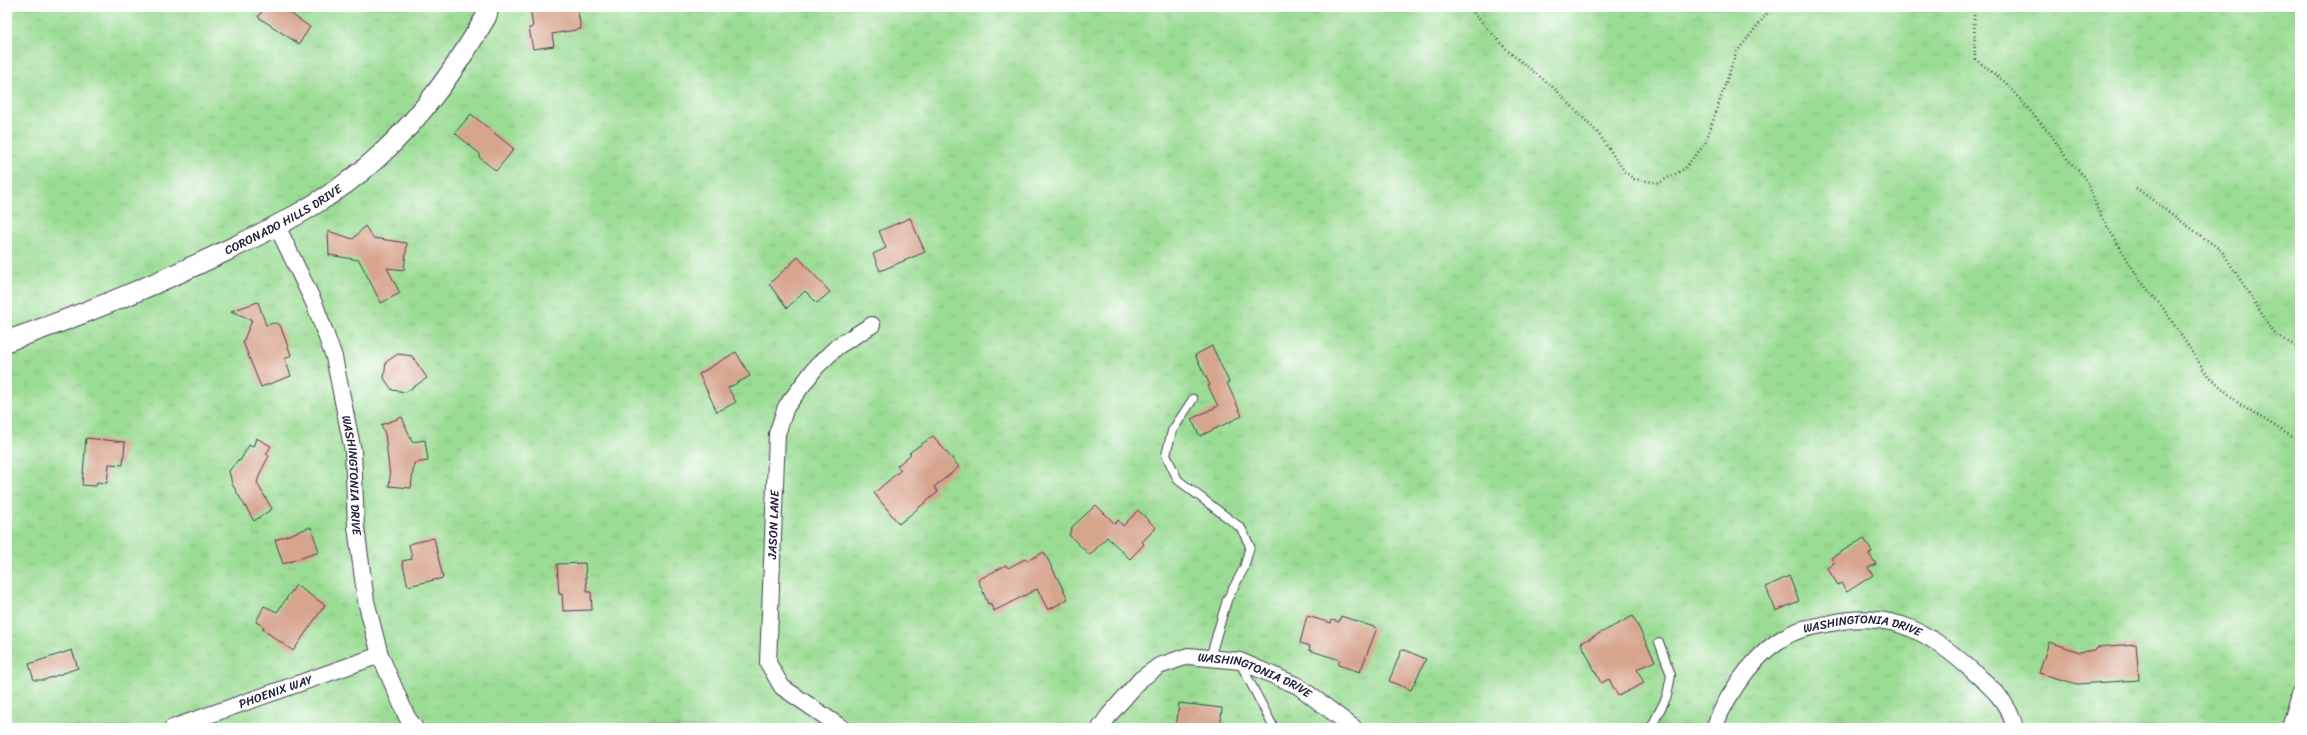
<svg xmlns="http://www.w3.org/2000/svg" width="2307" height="735" viewBox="0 0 2307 735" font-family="Sriracha,sans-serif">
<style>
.grass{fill:url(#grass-tufts);stroke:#5e7f67}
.building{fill:#d7a48d}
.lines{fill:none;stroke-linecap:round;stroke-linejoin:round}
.service-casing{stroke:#423f51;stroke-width:10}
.minor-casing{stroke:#423f51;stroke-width:18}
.tertiary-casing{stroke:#423f51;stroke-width:22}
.path{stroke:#423f51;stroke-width:2.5;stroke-dasharray:1 3;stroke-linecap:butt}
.service{stroke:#fff;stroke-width:8}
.minor{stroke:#fff;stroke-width:16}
.tertiary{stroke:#fff;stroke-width:20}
.labels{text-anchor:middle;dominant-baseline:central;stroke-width:3.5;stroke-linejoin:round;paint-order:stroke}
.street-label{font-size:12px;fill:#22223b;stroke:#fff}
</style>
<defs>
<pattern id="grass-tufts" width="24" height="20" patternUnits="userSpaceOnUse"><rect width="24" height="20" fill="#9adc93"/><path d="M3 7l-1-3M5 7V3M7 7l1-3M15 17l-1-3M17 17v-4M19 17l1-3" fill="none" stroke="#84bc80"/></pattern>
</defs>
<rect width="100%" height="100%" fill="#fff"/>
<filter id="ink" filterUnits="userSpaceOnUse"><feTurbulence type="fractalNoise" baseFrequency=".025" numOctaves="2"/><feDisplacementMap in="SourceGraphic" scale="8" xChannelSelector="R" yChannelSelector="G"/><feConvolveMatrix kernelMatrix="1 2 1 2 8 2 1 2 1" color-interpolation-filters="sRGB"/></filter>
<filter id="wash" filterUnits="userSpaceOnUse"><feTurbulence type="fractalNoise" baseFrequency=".012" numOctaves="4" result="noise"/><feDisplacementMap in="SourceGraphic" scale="16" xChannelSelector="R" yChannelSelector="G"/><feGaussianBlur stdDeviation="0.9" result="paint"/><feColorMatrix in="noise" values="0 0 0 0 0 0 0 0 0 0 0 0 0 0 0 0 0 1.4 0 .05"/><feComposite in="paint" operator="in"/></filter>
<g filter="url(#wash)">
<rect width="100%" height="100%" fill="#f5e3cb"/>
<rect class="grass" x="7" y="7" width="2293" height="721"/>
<g id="blocks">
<g class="building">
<path d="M265,7H281L310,27L299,44L258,17Z"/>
<path d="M530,7H577L581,29L552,34L554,46L533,49L529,28L533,27Z"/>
<path d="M471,114L514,149L496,171L479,157L481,155L455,133Z"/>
<path d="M910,218L925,252L880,271L873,254L886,248L879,231Z"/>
<path d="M365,226L373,238L407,243L404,270L387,268L400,293L381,303L359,260L329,255L328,231L353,239Z"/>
<path d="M798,257L830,292L817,303L805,291L787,308L769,284Z"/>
<path d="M258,302L266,325L275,323L280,325L291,355L285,359L291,376L261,387L243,342L252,320L231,311Z"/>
<path d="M1212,346L1229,382L1227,383L1242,416L1200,436L1191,419L1218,406L1208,386L1210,385L1195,355Z"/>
<path d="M736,352L750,376L728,388L736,402L717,412L699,374Z"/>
<path d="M398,354L412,356L427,378L406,392L392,390L384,378L386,362Z"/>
<path d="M402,417L412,442L425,440L428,461L414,463L411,488L389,486L390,477L385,434L381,425Z"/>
<path d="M933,436L959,467L934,487L938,492L899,524L874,493L901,470L897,466L911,454L909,453Z"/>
<path d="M86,438L125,442L123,465L109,464L107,483L97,482L96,486L82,485Z"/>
<path d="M256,438L271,446L266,454L269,456L260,473L257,483L272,509L254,521L232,484L229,471L238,460L240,461L249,445L253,447Z"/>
<path d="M1096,505L1115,524L1118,520L1123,526L1138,510L1156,528L1142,542L1144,544L1130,559L1107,537L1090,555L1069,535L1072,527Z"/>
<path d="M311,527L319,552L283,564L275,540Z"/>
<path d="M434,538L443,578L408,586L402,561L412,559L409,544Z"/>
<path d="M1864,538L1872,552L1869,554L1876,564L1868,568L1873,575L1847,592L1841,583L1838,585L1827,568L1834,563L1831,558Z"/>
<path d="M1044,552L1068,599L1048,610L1037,589L994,611L990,603L988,604L978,580L1006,565L1008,568L1025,559L1027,561Z"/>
<path d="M585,563L587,592H591L592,610L563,611L562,594H559L557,564Z"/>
<path d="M1789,576L1799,601L1776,611L1766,587Z"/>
<path d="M296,585L325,605L293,651L262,629L264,627L256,622L264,606L277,612Z"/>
<path d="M1307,616L1331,623L1332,620L1339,622L1341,616L1377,628L1360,672L1338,665L1340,660L1309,650L1310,646L1300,643Z"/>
<path d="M1633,616L1655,661L1637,669L1644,683L1618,696L1609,679L1601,683L1581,643Z"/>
<path d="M2049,642L2080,652L2095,650L2097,647L2136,644L2139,680L2077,684L2039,673Z"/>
<path d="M1402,649L1426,659L1411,690L1389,681Z"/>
<path d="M72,650L78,668L44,680H34L29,664Z"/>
<path d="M1179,703L1222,708L1220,728H1176Z"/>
</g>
</g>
</g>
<g filter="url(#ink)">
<use href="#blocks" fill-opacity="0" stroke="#423f51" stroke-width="1"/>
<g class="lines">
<g class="service-casing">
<g id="service">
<path d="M1193,399L1172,431L1166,455L1178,480L1241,528L1250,546L1244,568L1227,600L1210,658"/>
<path d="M1240,663L1274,728"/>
<path d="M1651,728L1667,696L1671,675L1659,642"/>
</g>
</g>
<g class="minor-casing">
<g id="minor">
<path id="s1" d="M277,226L315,305L334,357L353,451L356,527L366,601L380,655L407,717L415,728"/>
<path id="s2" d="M172,728L380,655"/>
<path id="s3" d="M842,728L782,687L768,663L777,434L786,407L816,367L838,346L872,325"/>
<path id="s4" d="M1100,728L1110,714L1141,679L1159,666L1188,656L1240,661L1298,686L1354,728"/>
<path id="s5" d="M1714,728C1728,691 1761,643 1800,630C1810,627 1822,625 1832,623C1857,617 1886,618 1910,628C1932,637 1950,651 1968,667C1988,684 2009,701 2015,728"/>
<path d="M2290,728L2300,694"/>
</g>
</g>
<g class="tertiary-casing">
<g id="tertiary">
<path id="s6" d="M7,341C83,315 157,284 230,249C282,224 335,197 378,157C423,116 455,69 486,17L489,7"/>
</g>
</g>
<g class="path">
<path d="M1468,7L1508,51L1555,89L1598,133L1625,172L1634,179L1659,183L1684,169L1705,144L1736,53L1772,7"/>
<path d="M1974,7L1975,59L2005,82L2051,135L2068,160L2085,177L2101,216L2139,279L2163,308L2206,373L2237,402L2300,442"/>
<path d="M2136,188L2222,251L2274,333L2300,349"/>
</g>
<use href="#service" class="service"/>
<use href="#minor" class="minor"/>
<use href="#tertiary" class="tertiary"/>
</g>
</g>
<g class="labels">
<g class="street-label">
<text stroke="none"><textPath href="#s6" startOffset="302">CORONADO HILLS DRIVE</textPath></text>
<text stroke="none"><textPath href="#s1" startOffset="263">WASHINGTONIA DRIVE</textPath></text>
<text stroke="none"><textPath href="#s3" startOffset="239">JASON LANE</textPath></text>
<text stroke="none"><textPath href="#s5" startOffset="198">WASHINGTONIA DRIVE</textPath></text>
<text stroke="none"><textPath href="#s4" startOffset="187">WASHINGTONIA DRIVE</textPath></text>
<text stroke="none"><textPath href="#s2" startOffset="110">PHOENIX WAY</textPath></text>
</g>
</g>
<rect width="2307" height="735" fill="none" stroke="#fff" stroke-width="24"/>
</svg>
